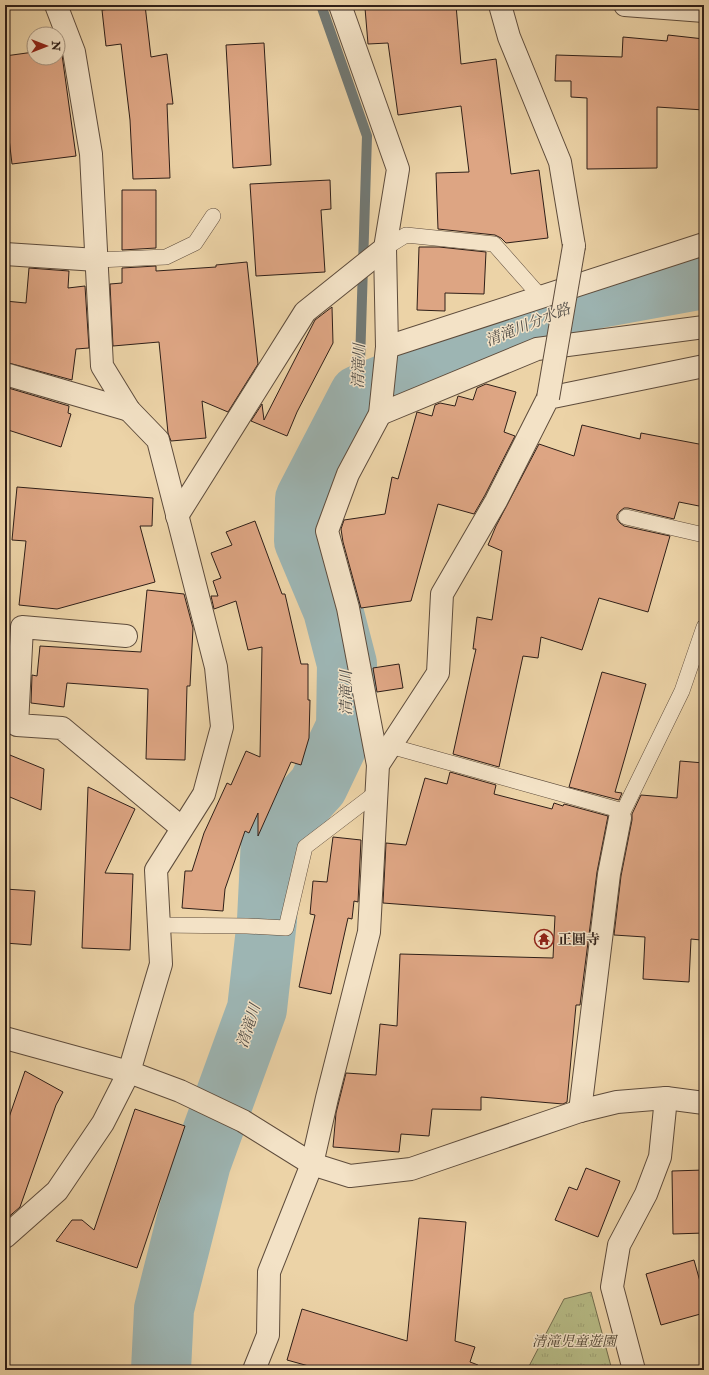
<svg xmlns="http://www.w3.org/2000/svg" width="709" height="1375" viewBox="0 0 709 1375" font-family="'IM FELL Double Pica','Noto Serif JP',serif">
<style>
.park{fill:url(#park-tufts);stroke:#736e50}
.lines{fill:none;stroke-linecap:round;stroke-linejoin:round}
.stream{stroke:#717975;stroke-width:10}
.river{stroke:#9db5b3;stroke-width:60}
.building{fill:#dda583;stroke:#2f1f18}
.service-casing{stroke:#5e4c3c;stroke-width:16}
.minor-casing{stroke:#5e4c3c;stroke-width:24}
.service{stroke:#f3e2c6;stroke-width:15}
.minor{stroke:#f3e2c6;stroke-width:22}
.minor-bridge-casing{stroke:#5e4c3c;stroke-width:24;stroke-linecap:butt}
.minor-bridge{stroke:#f3e2c6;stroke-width:22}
.labels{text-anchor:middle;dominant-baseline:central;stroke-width:3;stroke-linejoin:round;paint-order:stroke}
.poi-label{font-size:14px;font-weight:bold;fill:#2f1f18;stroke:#f3e2c6;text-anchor:start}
.park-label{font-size:14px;font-style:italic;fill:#514634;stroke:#f3e2c6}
.water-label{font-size:15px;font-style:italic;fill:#504c46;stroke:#f3e2c6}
</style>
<defs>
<pattern id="park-tufts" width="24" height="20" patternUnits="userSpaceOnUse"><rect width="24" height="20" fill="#b7bc87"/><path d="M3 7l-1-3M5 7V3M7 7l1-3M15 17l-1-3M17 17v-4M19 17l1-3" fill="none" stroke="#9ea174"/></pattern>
</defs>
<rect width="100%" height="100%" fill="#ecd3a7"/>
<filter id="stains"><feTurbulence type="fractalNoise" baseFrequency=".005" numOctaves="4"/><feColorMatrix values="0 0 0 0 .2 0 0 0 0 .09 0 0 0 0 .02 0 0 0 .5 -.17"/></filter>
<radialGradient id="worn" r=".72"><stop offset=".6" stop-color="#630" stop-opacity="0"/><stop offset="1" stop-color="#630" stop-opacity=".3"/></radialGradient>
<path class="park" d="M591,1292L612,1370H527L564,1299Z"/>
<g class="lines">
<path class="stream" d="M321,5L367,136L359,395"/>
<path class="river" d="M161,1370L164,1309L201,1163L257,1009L267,920L271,838L318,786L346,727L347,664L333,610L304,541L305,499L359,395L594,299L704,279"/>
</g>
<g class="building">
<path d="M145,5L151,57L167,54L173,104H167L170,178L133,179L130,120L121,44L106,46L102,10Z"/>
<path d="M409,5H456L461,64L496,59L511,174L539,170L548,238L506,243L501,238L495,235L438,229L436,173L469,172L461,106L398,115L388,43L368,44L365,8Z"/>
<path d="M668,35L704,39V110L657,107V168L587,169V98L571,97V81H555L556,55L622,57L623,37L667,41Z"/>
<path d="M264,43L271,165L233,168L226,45Z"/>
<path d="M58,49H59L62,55L63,62L76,156L12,164L5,104V56L34,52V58H58Z"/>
<path d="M330,180L331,209L321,210L325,272L256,276L250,184Z"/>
<path d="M122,190H156V248L122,250Z"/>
<path d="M419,247H439L486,252L484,294L445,293V311L417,310Z"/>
<path d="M247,262L258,364L228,412L202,401L206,438L171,441L168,433L159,342L113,346L110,284L122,283V268L156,266V271L216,267V265Z"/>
<path d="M29,268L69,271L68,288L85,286L89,348L76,349L72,380L5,362V301L26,303Z"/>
<path d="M332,307L333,343L297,412L287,436L251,421L262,404L264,420L315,320Z"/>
<path d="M486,384L516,392L504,432L515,436L485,495L474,514L438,504L411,601L361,608L343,542L341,529L344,520L385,514L392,477L398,479L417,412L432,416L435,405L440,403L455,406L458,396L473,400L477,388Z"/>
<path d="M5,387L69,406L68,413L71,414L61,447L5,429Z"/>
<path d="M582,425L640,439L641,433L704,445V507L679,502L674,519L628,508H624L620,511L617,515V519L620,523L624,526L670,536L648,612L599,598L582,650L541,637L538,658L523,656L499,767L453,754L476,649H473L477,617L492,620L502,551L488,545L496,526L539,444L574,456Z"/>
<path d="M17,487L153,498L152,526H140L155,582L57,609L19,605L26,541L12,540Z"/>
<path d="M255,521L282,594H285L301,664H308V700H310L309,738L301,765L291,762L258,836V813L249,833L245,831L225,889L223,911L182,908L185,871H192L204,833L227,783L231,785L246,751L260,757L262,647L248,650L236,601L214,609L211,596H218L213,581L221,578L211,553L232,545L226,532Z"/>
<path d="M147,590L184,594L193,628L190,686H187L185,760L146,759L148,689L67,683L64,707L31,703L32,675L37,676L40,646L141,652Z"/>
<path d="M399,664L403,688L377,692L373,668Z"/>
<path d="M5,670H7L6,701H5Z"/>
<path d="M602,672L646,684L615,792L622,793L619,800L569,787Z"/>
<path d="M5,753L44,769L41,810L5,795Z"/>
<path d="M680,761L704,763V903L701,940L691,939L689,982L643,979L645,937L614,935L621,876L632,820V814L641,795L677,798Z"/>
<path d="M450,772L496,785L494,794L552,809L554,803L563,806L564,804L608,816L597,872L580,1005H576L567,1102L563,1104L481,1097V1110L432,1109L429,1136L401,1134L399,1152L333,1147L336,1113L346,1073L376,1075L380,1024L397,1026L400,954L553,958L555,916L383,903L386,843L406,845L425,778L447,784Z"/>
<path d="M88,787L135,809L105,873L133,874L130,950L82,948Z"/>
<path d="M333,837L361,840L358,902L354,901L352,919L348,918L331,994L299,987L315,915L310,914L313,881L327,882Z"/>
<path d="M5,889L35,891L31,945L5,943Z"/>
<path d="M25,1071L63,1092L56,1105L20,1207L5,1220V1129Z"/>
<path d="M135,1109L185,1126L137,1268L56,1241L72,1220H82L94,1230Z"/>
<path d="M586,1168L620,1181L598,1237L555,1220L569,1187L577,1190Z"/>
<path d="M704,1170V1233L673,1234L672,1171Z"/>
<path d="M419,1218L466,1222L455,1341L475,1347L470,1362L478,1365L477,1370H323L287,1360L302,1309L407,1341Z"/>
<path d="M694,1260L704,1296V1313L661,1325L646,1274Z"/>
</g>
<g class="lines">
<g class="service-casing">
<g id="service">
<path d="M385,248L406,235L494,244L540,296"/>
<path d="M97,260L166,257L195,243L213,216"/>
<path d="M626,517L704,535"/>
<path d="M390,746L623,811"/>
<path d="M620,818L682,691L704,627"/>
<path d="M159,925L247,926L286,928L305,847L377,792"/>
</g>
</g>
<g class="minor-casing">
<g id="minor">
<path d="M500,5L509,37L560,162L574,246"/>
<path d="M625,5L704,11"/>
<path d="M5,254L97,260"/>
<path d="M387,347L704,244"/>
<path d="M5,374L129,410"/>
<path d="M380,414L537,349L704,327"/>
<path d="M177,516L305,312L385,248L398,169L340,5"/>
<path d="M126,636L22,627L17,725L62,728L182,828"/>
<path d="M378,765L348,608L327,531L348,474L380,414L387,347L385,248"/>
<path d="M5,1038L129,1072L180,1091L243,1121L312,1164L350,1176L411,1169L580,1111L617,1102L666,1098L704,1103"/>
<path d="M580,1111L609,874L620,818"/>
<path d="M5,1237L57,1191L103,1123L129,1072L161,964L156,870L204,794L222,727L216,667L158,440L129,410L102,366L91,154L74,52L56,5"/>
<path d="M254,1370L268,1335L269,1272L312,1164L327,1098L369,932L378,765L438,673L442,594L496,501L548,398L704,366"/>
<path d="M634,1370L612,1287L619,1245L646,1194L660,1157L666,1098"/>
</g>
</g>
<use href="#service" class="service"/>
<use href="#minor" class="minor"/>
<g class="minor-bridge-casing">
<path id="minor-bridge" d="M548,398L574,246"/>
</g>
<use href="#minor-bridge" class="minor-bridge"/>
</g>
<defs>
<g id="temple-ring" transform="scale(1)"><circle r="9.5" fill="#f3e2c6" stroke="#8f2418" stroke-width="1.5"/><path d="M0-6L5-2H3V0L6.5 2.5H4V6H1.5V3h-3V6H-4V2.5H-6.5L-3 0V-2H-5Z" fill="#8f2418"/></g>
</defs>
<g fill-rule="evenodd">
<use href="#temple-ring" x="544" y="939"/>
</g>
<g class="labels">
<g class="poi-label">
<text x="558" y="939">正圓寺</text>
</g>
<g class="park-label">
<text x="574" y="1341">清滝児童遊園</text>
</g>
<g class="water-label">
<text transform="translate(528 325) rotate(-22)">清滝川分水路</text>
<text transform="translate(359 366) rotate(-88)">清滝川</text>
<text transform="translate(346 693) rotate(-90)">清滝川</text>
<text transform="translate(249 1026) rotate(-72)">清滝川</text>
</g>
</g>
<rect width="709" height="1375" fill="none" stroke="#ecd3a7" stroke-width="20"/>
<rect x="6" y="6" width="697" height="1363" fill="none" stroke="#2f1f18" stroke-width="2"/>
<rect x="10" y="10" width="689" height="1355" fill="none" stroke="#2f1f18"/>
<g transform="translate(46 46) rotate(90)"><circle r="19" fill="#f3e2c6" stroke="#a59480"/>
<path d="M0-3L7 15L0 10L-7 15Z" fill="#8f2418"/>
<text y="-6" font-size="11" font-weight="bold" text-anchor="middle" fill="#2f1f18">N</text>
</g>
<rect width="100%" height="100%" filter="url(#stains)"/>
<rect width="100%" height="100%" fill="url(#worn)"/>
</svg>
